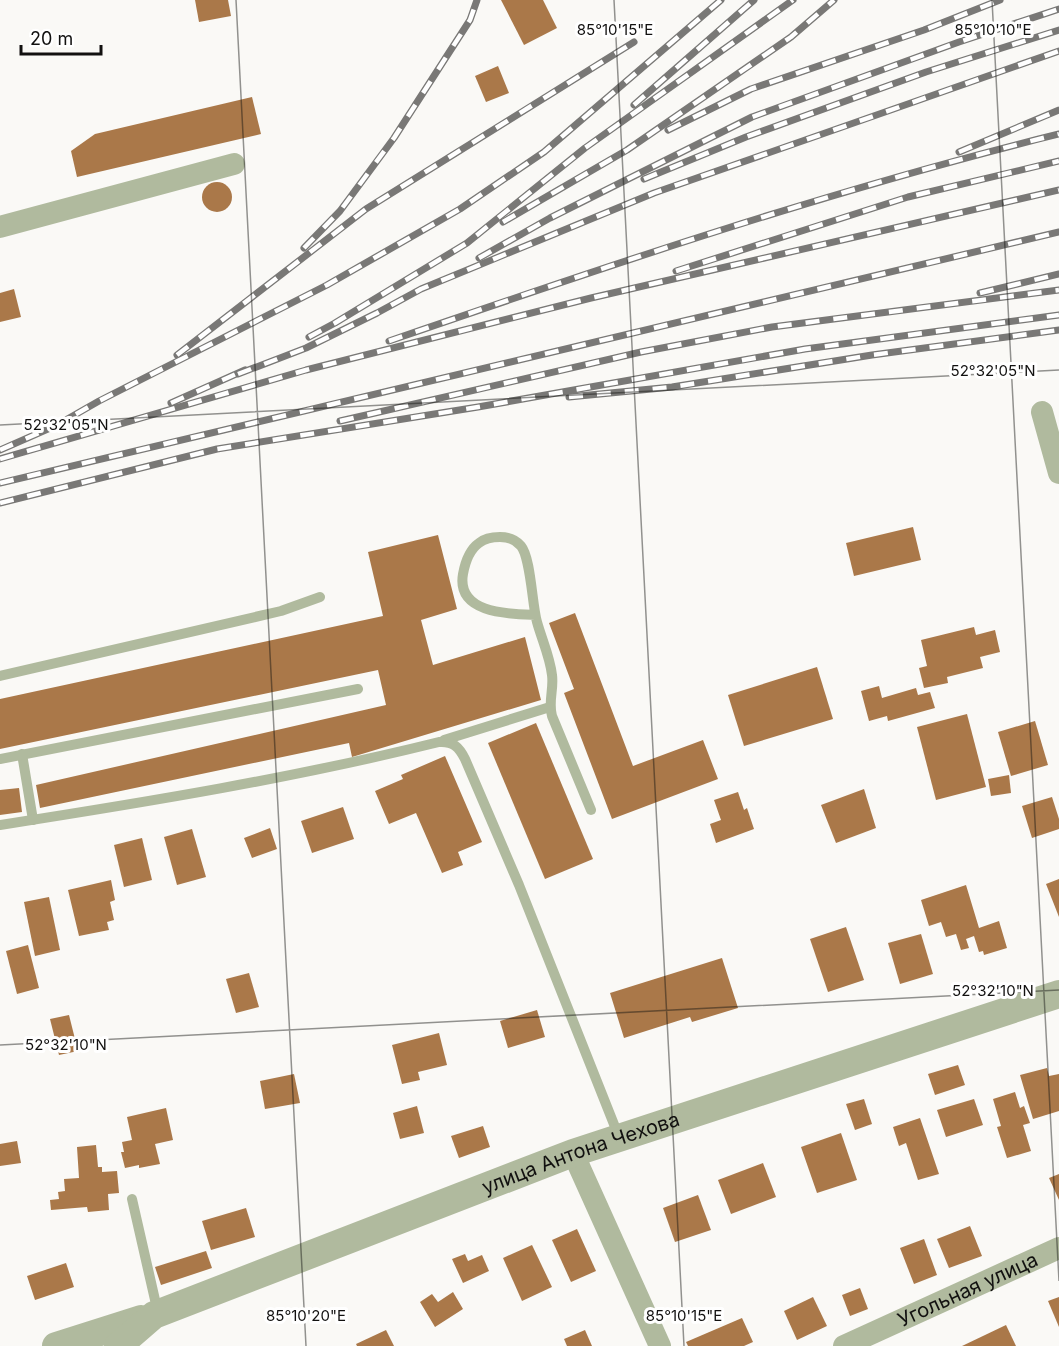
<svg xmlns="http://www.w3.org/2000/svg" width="1059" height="1346" viewBox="0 0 1059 1346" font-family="Inter,sans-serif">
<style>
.building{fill:#aa7849}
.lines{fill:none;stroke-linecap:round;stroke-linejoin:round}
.service{stroke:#b0ba9e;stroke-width:10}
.minor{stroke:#b0ba9e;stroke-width:22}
.tertiary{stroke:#b0ba9e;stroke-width:28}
.rail-casing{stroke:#797876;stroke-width:7}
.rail{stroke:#fff;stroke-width:4.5;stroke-dasharray:14;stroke-linecap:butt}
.ticks{fill:none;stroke:#121110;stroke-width:1.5;stroke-opacity:0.45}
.labels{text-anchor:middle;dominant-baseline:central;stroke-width:6;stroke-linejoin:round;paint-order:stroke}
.street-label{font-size:20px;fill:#121110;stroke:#fff}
.ticks-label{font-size:15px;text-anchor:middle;fill:#121110;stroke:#fff;stroke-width:6;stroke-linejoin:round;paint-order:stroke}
</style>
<rect width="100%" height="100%" fill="#faf9f6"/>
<g class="building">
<path d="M195,0H228L231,16L199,22Z"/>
<path d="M501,0H543L557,28L524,45Z"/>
<path d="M498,66L509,93L486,102L475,76Z"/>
<path d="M252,97L261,134L77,177L71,151L95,134Z"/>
<circle cx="217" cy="197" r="15"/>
<path d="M14,289L21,317L0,322V293Z"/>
<path d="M913,527L921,560L854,576L846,543Z"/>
<path d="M438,535L457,609L421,620L433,665L525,637L541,700L352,757L349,743L40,808L36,785L386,705L378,670L0,749V699L383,616L368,552Z"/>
<path d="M575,613L633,766L703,740L718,779L612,819L564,693L574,689L549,623Z"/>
<path d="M974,627L976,635L995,630L1000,652L980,657L983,668L947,677L948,683L924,688L919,668L927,666L921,640Z"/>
<path d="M817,667L833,719L744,746L728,695Z"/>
<path d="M879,686L882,698L916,688L918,695L930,692L935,708L888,721L887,716L869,721L861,691Z"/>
<path d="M967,714L986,787L936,800L917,727Z"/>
<path d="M1035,721L1048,765L1011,776L998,732Z"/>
<path d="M536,723L593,859L545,879L488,743Z"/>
<path d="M445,756L482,842L458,852L463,865L442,873L416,813L389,824L375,791L403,779L401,775Z"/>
<path d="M1009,775L1011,793L991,796L988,779Z"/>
<path d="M19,788L22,812L0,815V790Z"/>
<path d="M864,789L876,828L836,843L821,805Z"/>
<path d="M738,792L744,810L747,808L754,829L716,843L710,824L721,820L714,800Z"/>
<path d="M1052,797L1059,819V829L1032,838L1022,806Z"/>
<path d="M343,807L354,839L312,853L301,821Z"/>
<path d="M270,828L277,849L252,858L244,838Z"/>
<path d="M192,829L206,877L177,885L164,837Z"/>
<path d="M142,838L152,880L124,887L114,845Z"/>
<path d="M1059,879V917L1046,884Z"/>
<path d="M111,880L115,900L110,902L114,920L107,922L109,930L79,936L68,890Z"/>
<path d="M966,885L979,928L999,921L1007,948L984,955L983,951L979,952L974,936L966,939L969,948L961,950L956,934L946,937L941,922L929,926L921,900Z"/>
<path d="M49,897L60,950L35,956L24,902Z"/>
<path d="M846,927L864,980L828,992L810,939Z"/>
<path d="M921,934L933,974L900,984L888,943Z"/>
<path d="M28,945L39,988L17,994L6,951Z"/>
<path d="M722,958L738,1008L692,1022L690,1017L624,1038L610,993Z"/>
<path d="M249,973L259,1007L236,1013L226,979Z"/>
<path d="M537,1010L545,1037L508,1048L500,1021Z"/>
<path d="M69,1015L78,1051L59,1055L50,1019Z"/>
<path d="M439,1033L447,1065L418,1072L420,1080L402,1084L392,1045Z"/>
<path d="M958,1065L965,1085L935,1095L928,1074Z"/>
<path d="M1047,1068L1049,1076L1059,1074V1111L1033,1119L1020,1075Z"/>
<path d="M294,1074L300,1103L265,1109L260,1081Z"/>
<path d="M1015,1092L1020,1108L1024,1106L1030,1123L1023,1125L1031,1151L1007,1158L997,1127L1001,1126L993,1099Z"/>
<path d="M864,1099L872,1124L855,1130L846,1104Z"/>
<path d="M974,1099L983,1125L946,1137L937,1110Z"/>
<path d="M417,1106L424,1133L400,1139L393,1113Z"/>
<path d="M166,1108L173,1140L155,1144L160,1164L139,1168V1165L125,1168L121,1152H124L122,1142L132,1140L127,1117Z"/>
<path d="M920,1118L939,1174L918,1180L906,1143L899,1146L893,1127Z"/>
<path d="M483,1126L490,1147L459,1158L451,1136Z"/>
<path d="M841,1133L857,1180L817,1193L801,1147Z"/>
<path d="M17,1141L21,1163L0,1166V1144Z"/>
<path d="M96,1145L98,1167H102V1172L117,1171L119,1193L108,1194L109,1210L88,1212L87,1207L51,1210L50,1200L59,1199L58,1192L65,1191L64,1179L79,1178L77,1147Z"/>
<path d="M763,1163L776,1197L731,1214L718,1180Z"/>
<path d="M1059,1174V1200L1049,1178Z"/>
<path d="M698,1195L711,1230L675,1242L663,1208Z"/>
<path d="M246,1208L255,1237L211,1250L202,1221Z"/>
<path d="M970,1226L982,1256L949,1268L937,1239Z"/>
<path d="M577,1229L596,1271L571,1282L552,1240Z"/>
<path d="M924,1239L937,1275L914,1284L900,1248Z"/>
<path d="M532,1245L552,1287L522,1301L503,1258Z"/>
<path d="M206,1251L212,1268L161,1285L155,1267Z"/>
<path d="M465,1254L468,1261L482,1255L489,1271L463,1283L452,1259Z"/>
<path d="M66,1263L74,1287L35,1300L27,1276Z"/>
<path d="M860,1288L868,1309L850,1316L842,1295Z"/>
<path d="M453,1292L463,1309L435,1327L420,1302L432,1294L438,1302Z"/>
<path d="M813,1297L827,1326L797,1340L784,1311Z"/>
<path d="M1059,1297V1327L1048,1301Z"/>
<path d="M742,1318L753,1342L744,1346H688L686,1342Z"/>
<path d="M1006,1325L1016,1346H962Z"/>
<path d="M386,1330L394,1346H357L356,1344Z"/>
<path d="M585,1330L592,1346H567L564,1339Z"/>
</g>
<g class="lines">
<g class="service">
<path d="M535,615C510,614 456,614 463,574C465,563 469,550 479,543C485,538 493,537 500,537C508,537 516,540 521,546C531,558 532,605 537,622C542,640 550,657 552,675C554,689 548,702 552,716L591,810"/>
<path d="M0,676L281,611L320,597"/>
<path d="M444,740L550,707"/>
<path d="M22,754L33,820"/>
<path d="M0,759L358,689"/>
<path d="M0,825C147,802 294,778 439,742C453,741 459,747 465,759L519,885L619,1137"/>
<path d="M132,1199L158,1313"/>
</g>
<g class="minor">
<path d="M0,227L234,164"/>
<path d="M1042,412L1059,473"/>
<path d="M573,1153L660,1346"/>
<path id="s1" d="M844,1346L1059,1248"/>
</g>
<g class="tertiary">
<path d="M56,1346L141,1319"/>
<path id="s2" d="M118,1346L154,1315L573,1153L1059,994"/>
</g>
<g class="rail-casing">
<g id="rail">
<path d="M634,105L754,0"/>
<path d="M668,130L751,89L924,30L1000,0"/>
<path d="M959,152L1059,110"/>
<path d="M644,179L746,137L926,72L1059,30"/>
<path d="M503,222L627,150L791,37L834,0"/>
<path d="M304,248L340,211L394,138L470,20L477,0"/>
<path d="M479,258L550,218L752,117L959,42L1059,9"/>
<path d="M676,271L908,197L1059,161"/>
<path d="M980,293L1059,274"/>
<path d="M309,337L335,323L467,243L585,148L793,0"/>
<path d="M389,341C610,265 831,190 1059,134"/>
<path d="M177,355L366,209L634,42"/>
<path d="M238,374L306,348L377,313L421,289L654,193L1059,51"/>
<path d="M569,397L672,387L872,355L1059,330"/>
<path d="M171,403L245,370"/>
<path d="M340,421L641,352L772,327L1059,290"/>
<path d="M0,450L57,425L99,401L327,285L460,209L544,152L721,0"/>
<path d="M0,459L306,370L591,298L1059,190"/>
<path d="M0,483L1059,232"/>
<path d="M0,503L217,449L478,407L805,349L1059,315"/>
</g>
</g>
<use href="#rail" class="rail"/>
</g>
<path class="ticks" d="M236,0L306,1346M614,0L684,1346M992,0L1059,1281M0,425L1059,370M0,1045L1059,990"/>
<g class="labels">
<g class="street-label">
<text stroke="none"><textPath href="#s2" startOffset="504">улица Антона Чехова</textPath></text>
<text stroke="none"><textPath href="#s1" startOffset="136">Угольная улица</textPath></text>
</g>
</g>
<g class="ticks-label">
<text x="615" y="35">85°10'15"E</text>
<text x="993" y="35">85°10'10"E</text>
<text x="993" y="376">52°32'05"N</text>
<text x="66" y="430">52°32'05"N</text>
<text x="993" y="996">52°32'10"N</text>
<text x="66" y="1050">52°32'10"N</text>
<text x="306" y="1321">85°10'20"E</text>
<text x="684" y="1321">85°10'15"E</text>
</g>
<path d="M21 45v9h80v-9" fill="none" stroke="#121110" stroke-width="3"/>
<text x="30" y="45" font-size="18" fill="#121110" stroke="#ffffff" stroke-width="4.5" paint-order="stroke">20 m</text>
</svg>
